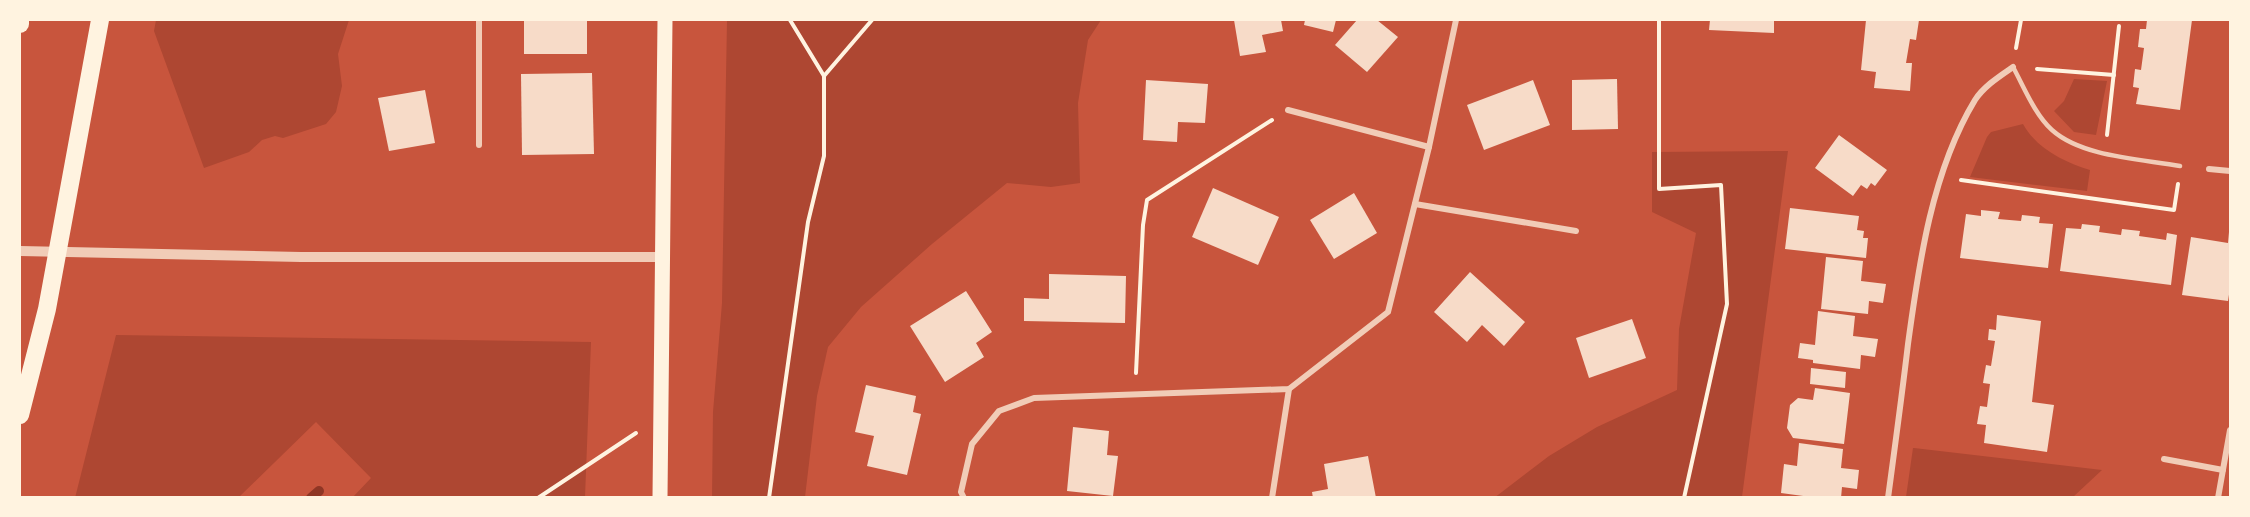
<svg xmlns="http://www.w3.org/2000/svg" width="2250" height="517" viewBox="0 0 2250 517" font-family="'Alegreya Sans',sans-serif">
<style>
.green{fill:#ae4732}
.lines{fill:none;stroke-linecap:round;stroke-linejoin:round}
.stream{stroke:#8f3625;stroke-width:10}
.building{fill:#f7dbc8}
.path{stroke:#fff3e0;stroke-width:4}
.service{stroke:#f1ccb7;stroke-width:4.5}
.minor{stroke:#f1ccb7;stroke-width:6}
.tertiary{stroke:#f1ccb7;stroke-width:10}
.primary{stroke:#fff3e0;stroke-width:15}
.motorway{stroke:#fff3e0;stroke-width:18}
</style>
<rect width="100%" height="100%" fill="#c8553d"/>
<g class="green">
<path d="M156,20H349L338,54L342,86L336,112L326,124L283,138L275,136L262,140L249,152L204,168L154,31Z"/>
<path d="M727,20H1101L1088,40L1078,103L1080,183L1051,187L1007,183L932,244L861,307L828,347L817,396L805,497L712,498L713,412L722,303Z"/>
<path d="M2074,79L2107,81L2096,135L2074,132L2054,111L2064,101Z"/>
<path d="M2023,124C2036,148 2064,162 2090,170L2087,191L1970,177L1987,137L1991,132Z"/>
<path d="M1788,151L1742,497L1494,498L1549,456L1597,427L1677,390L1679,329L1696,233L1652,212V152Z"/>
<path d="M116,335L591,342L585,497H353L371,478L316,422L239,497L75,498Z"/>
<path d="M1913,448H1914L2102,470L2073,497H1906Z"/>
</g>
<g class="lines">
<path class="stream" d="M311,498L319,491"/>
</g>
<g class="building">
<rect x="524" y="20" width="63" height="34"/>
<path d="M1234,20H1281L1283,31L1262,35L1266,52L1240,56Z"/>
<path d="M1305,20H1336L1333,32L1304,25Z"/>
<path d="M1357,20H1377L1398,37L1367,72L1335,45Z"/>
<path d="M1710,20H1774V33L1709,30Z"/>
<path d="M1866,20H1919L1916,40L1910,39L1906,63H1912L1910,91L1874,88L1876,72L1861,70Z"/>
<path d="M2147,20H2192L2180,110L2136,104L2139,88L2133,87L2135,69L2141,70L2144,48L2138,47L2140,29H2146Z"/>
<path d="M592,73L594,154L522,155L521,74Z"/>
<path d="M1617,79L1618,129L1572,130V80Z"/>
<path d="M1146,80L1208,84L1205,123L1178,122L1177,142L1143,140Z"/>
<path d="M1533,80L1550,125L1484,150L1467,105Z"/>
<path d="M425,90L435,143L389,151L378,98Z"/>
<path d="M1839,135L1887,170L1875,186L1871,183L1867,189L1861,185L1853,196L1815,168Z"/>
<path d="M1213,188L1279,217L1258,265L1192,237Z"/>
<path d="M1354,193L1377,233L1334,259L1310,220Z"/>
<path d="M1790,208L1859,216L1857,230L1864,231L1863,238H1868L1866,258L1785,249Z"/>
<path d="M1981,210L2000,212L1998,219L2021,221L2022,215L2040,217L2039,223L2053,224L2048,268L1960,258L1966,214L1981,216Z"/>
<path d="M2082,224L2100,226L2099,232L2121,235L2122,229L2140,231L2139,236L2153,238L2166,240L2167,233L2177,235L2171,285L2060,271L2066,228L2081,229Z"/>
<path d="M2229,232L2230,288L2228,301L2182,295L2191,237L2228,243Z"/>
<path d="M1826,257L1863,261L1861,281L1886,284L1883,303L1869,301L1868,314L1821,309Z"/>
<path d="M1470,272L1525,322L1504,346L1482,325L1467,342L1434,312Z"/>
<path d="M1049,274L1126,276L1125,323L1024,321V298L1049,299Z"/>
<path d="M966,291L992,332L976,343L984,357L945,382L910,326Z"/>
<path d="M1818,311L1855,316L1853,336L1878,339L1875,357L1861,355L1860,369L1813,363V360L1798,358L1800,343L1815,345Z"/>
<path d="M1997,315L2041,321L2032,402L2054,405L2047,452L1984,443L1986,425L1977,424L1980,406L1987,407L1990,384L1983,383L1986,365L1991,366L1995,341L1988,340L1989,329L1996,330Z"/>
<path d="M1632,319L1646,358L1589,378L1576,338Z"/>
<path d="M1811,368L1846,372L1845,388L1810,384Z"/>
<path d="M866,385L916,396L913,412L921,414L907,475L867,466L874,436L855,432Z"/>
<path d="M1815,388L1850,393L1844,444L1793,438L1787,428L1790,405L1798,398L1813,400Z"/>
<path d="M1073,427L1109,431L1107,455L1118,456L1113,496L1067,491Z"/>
<path d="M1799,443L1843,449L1841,468L1859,470L1857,489L1842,487L1841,498H1818L1781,493L1784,464L1797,466Z"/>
<path d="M1368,456L1376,498H1313L1312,492L1328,489L1324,464Z"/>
</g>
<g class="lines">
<g class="path">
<path d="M1659,20V189L1721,185L1727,304L1684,498"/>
<path d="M2016,48L2021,20"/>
<path d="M2037,69L2114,75"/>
<path d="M824,76L872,20"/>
<path d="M2107,135L2119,26"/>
<path d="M1961,180L2174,210L2178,184"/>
<path d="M1136,373L1143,225L1147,200L1272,120"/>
<path d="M538,498L636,433"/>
<path d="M769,498L808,222L824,156V76L790,20"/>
</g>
<path class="service" d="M2013,67C2024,87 2035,115 2052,130C2082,157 2141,159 2180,166"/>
<g class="minor">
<path d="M1288,110L1429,147"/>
<path d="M479,145V20"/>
<path d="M2209,169L2230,171"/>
<path d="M1415,204L1576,231"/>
<path d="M2164,459L2223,470"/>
<path d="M964,498L961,492L972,444L999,411L1034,398L1289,389L1388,312L1429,147L1456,20"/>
<path d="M1272,498L1289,389"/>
<path d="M1888,498C1895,446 1902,395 1908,344C1919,263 1932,171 1975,100C1984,86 2000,76 2013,67"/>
<path d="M2218,498L2230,430"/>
</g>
<path class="tertiary" d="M20,251L301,257H663"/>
<path class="primary" d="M660,498L665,20"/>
<g class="motorway">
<path d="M20,24V20"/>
<path d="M20,415L47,309L100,20"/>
</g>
</g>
<rect width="2250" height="517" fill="none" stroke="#fff3e0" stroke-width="42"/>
</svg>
